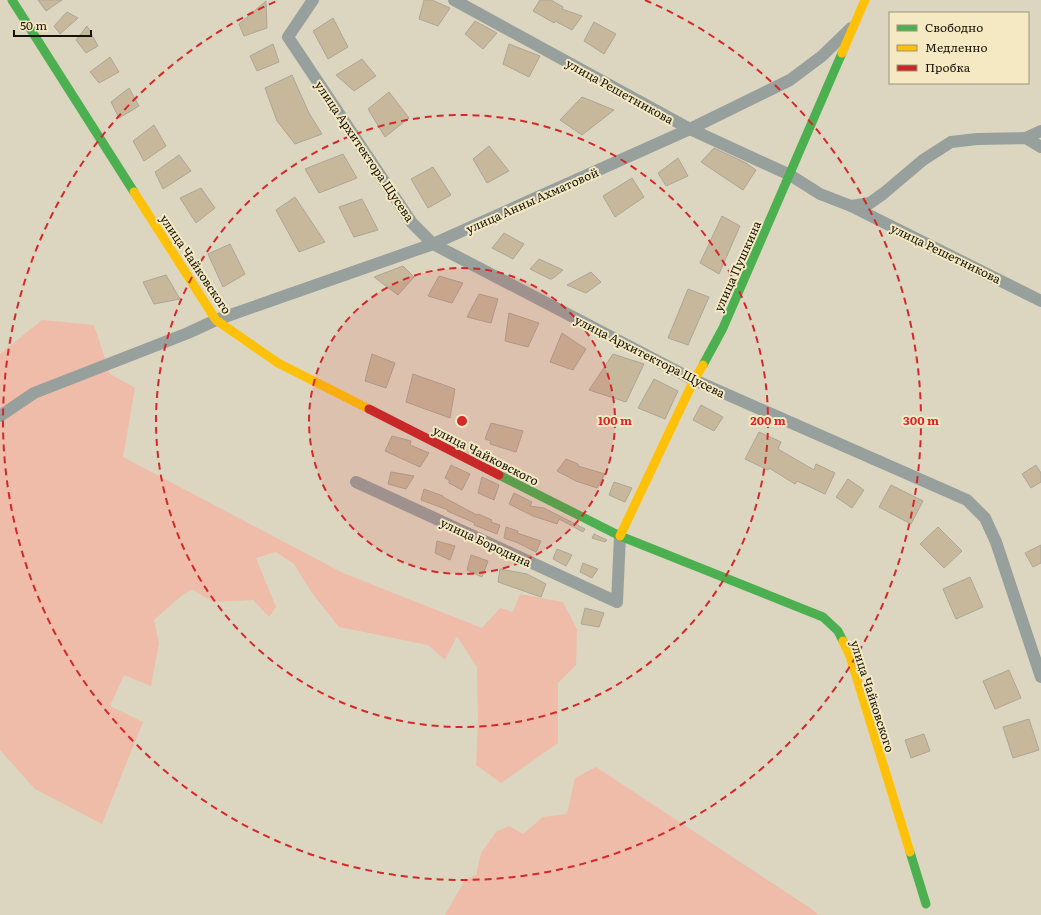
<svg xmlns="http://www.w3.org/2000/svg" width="1041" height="915" viewBox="0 0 1041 915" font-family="Literata,serif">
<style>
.green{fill:#eebca8}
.building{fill:#c7b89c;stroke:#ada696}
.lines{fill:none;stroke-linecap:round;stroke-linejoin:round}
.street{stroke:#97a09c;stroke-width:12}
.fast{stroke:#4caf50;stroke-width:9}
.slow{stroke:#ffc107;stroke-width:9}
.jam{stroke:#c62828;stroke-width:9}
.ring{fill:none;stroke:#d62828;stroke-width:2;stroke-dasharray:7 5}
.labels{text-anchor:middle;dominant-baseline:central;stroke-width:4;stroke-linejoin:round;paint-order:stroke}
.street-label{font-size:12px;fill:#161205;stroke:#f4e9c3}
.centre{fill:#d62828;stroke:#f4e9c3;stroke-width:2}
.ring-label{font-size:12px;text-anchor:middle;font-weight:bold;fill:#d62828;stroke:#f4e9c3;stroke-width:4;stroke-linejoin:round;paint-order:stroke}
</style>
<rect width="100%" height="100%" fill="#dcd6c1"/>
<g class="green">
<path d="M42,320L94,325L110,374L135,388L123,457L343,573L482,628L500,608L513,612L520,594L563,602L577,629L576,665L558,683V743L501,783L476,765L478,722L477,667L457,636L445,660L428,645L339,627L312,593L294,564L276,552L256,558L276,607L269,617L253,600L213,602L192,589L181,596L154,620L159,643L151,686L124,675L110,706L143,722L102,824L35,789L0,750V354Z"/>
<path d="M596,767L813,910L818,915H445L465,880L476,875L481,853L496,832L509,826L523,834L543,817L567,814L575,778Z"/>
</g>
<g class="building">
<path d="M38,0H62L46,11Z"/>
<path d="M424,0H432L450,8L438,26L419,19Z"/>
<path d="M540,0H551L563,7L562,9L582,16L572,30L555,21L554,23L533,11Z"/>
<path d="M266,1L267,28L244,36L239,24Z"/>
<path d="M67,12L78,18L60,34L54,26Z"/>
<path d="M333,18L348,47L328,59L313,31Z"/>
<path d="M475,21L497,33L483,49L465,34Z"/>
<path d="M594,22L616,34L604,54L584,41Z"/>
<path d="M87,26L98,46L86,53L76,40Z"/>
<path d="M273,44L279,62L257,71L250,56Z"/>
<path d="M509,44L540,56L529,77L503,64Z"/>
<path d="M110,57L119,72L99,83L90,72Z"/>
<path d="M362,59L376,76L354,91L336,75Z"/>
<path d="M292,75L309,113L322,134L295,144L277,121L265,88Z"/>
<path d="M129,88L139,106L119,118L111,102Z"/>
<path d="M389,92L409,118L385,137L368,109Z"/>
<path d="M582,97L614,110L582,135L560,120Z"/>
<path d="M154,125L166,146L144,161L133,141Z"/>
<path d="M489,146L509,171L487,183L473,159Z"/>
<path d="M714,148L746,163L756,170L743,190L701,162Z"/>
<path d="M343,154L357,178L319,193L305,169Z"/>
<path d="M179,155L191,171L163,189L155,172Z"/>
<path d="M678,158L688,176L666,186L658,173Z"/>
<path d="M433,167L451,195L428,208L411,179Z"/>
<path d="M632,178L644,197L615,217L603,196Z"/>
<path d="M201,188L215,208L196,223L180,198Z"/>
<path d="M295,197L325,242L299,252L276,210Z"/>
<path d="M362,199L378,230L354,237L339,207Z"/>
<path d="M722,216L740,226L719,274L700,263Z"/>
<path d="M504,233L524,244L513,259L492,248Z"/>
<path d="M230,244L245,274L223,287L208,254Z"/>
<path d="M539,259L563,270L552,279H550L530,269Z"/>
<path d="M403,266L414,277L398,295L374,277Z"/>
<path d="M591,272L601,282L586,293L567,285Z"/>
<path d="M166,275L180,299L154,304L143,282Z"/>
<path d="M439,276L463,283L452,303L428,296Z"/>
<path d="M688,289L709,297L688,345L668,338Z"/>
<path d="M479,294L498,299L491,323L467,317Z"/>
<path d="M509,313L539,323L528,347L505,341Z"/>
<path d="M562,333L586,349L573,370L550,362Z"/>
<path d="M372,354L395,363L386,388L365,381Z"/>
<path d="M613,354L644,364L626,402L589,390Z"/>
<path d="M413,374L455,389L450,418L406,402Z"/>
<path d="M654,379L678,391L665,419L638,408Z"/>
<path d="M701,405L723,417L714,431L693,420Z"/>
<path d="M491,423L523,431L516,452L490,444L491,441L485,439Z"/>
<path d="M759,432L781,442L778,449L814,470L816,464L835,473L825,494L797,481L795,484L769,468L768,470L745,459Z"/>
<path d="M392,436L411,441L410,445L429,453L420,467L385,451Z"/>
<path d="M566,459L578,464V466L605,474L597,488L576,481L557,471Z"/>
<path d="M451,465L470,474L462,490L449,483V480L445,478Z"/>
<path d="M1036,465L1041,473V482L1031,488L1022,474Z"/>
<path d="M391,472L414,476L406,489L388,484Z"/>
<path d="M482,477L499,485L494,500L478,493Z"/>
<path d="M848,479L864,490L852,508L836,497Z"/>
<path d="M614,482L632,488L625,502L609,495Z"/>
<path d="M891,485L923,501L911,524L879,507Z"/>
<path d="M424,489L443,496V497L477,515L478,514L492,520L491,522L500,525L497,534L474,525L475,523L447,511L448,510L421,500Z"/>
<path d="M514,493L532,502L530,506L544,508L585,529L583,532L559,519L557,524L533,516L509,504Z"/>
<path d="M506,527L518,531L517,533L541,541L536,552L518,543L504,538Z"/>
<path d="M938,527L962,551L944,568L920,544Z"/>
<path d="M594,534L607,540L605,542L592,538Z"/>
<path d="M437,541L455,546L450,560L435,553Z"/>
<path d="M1041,545V563L1033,567L1025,553Z"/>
<path d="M557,549L572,555L566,566L553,559Z"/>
<path d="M471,555L488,561L482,577L467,570Z"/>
<path d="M583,563L598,569L592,578L580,572Z"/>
<path d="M500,569L527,574L546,584L541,597L498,582Z"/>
<path d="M970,577L983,607L956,619L943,589Z"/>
<path d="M585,608L604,613L599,627L581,624Z"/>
<path d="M1009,670L1021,698L995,709L983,681Z"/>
<path d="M1029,719L1039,750L1013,758L1003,727Z"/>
<path d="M924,734L930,751L911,758L905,740Z"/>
</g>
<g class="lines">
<g class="street">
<path d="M313,0L288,37L412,223L433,244L694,380L967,500L985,518L996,542L1041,677"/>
<path d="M454,0L690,129L790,175L820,194L851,206L870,203L884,193L923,160L951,142L977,139L1026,138L1041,147"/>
<path d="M1026,138L1041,131"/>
<path d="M851,206L1041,301"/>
<path d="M0,416L34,393L188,333L216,320L433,244L690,129L790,80L822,56L851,28"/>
<path d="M356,482L617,602L620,536"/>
</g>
<g class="fast">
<path d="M12,0L134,192"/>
<path d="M703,365L723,328L842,53"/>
<path d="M499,475L620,536L823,617L838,631L843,641"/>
<path d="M910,852L926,904"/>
</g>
<g class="slow">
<path d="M842,53L865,0"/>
<path d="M134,192L216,320L278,363L369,409"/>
<path d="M620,536L694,380L703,365"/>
<path d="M843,641L850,656L910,852"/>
</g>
<path class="jam" d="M369,409L499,475"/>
</g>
<circle cx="462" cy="421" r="153" fill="#d62828" fill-opacity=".12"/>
<g class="ring">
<circle cx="462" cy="421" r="153"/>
<circle cx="462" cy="421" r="306"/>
<path d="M645 0A459 459 0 1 1 279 0"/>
</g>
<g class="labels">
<g class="street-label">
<text transform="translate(620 91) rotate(29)">улица Решетникова</text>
<text transform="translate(365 151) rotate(56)">улица Архитектора Щусева</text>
<text transform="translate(532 200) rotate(-24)">улица Анны Ахматовой</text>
<text transform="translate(946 253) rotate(26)">улица Решетникова</text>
<text transform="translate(196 264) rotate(56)">улица Чайковского</text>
<text transform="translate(737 266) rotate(-66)">улица Пушкина</text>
<text transform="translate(650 356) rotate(27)">улица Архитектора Щусева</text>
<text transform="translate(486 455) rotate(27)">улица Чайковского</text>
<text transform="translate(486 542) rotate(25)">улица Бородина</text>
<text transform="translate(873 696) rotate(72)">улица Чайковского</text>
</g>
</g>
<circle cx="462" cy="421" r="6" class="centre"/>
<g class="ring-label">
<text x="615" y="425">100 m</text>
<text x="768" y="425">200 m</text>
<text x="921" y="425">300 m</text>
</g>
<rect x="889" y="12" width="140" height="72" fill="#f4e9c3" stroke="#9b9377"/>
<rect x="897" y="25" width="20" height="6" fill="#4caf50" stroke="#9b9377"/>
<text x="925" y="32" font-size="12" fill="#161205">Свободно</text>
<rect x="897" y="45" width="20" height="6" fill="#ffc107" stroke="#9b9377"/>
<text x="925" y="52" font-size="12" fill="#161205">Медленно</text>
<rect x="897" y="65" width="20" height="6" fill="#c62828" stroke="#9b9377"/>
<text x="925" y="72" font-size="12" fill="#161205">Пробка</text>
<path d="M14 30v6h77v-6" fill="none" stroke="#161205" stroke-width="2"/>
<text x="20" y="30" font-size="12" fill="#161205" stroke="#f4e9c3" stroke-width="3" paint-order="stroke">50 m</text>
</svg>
